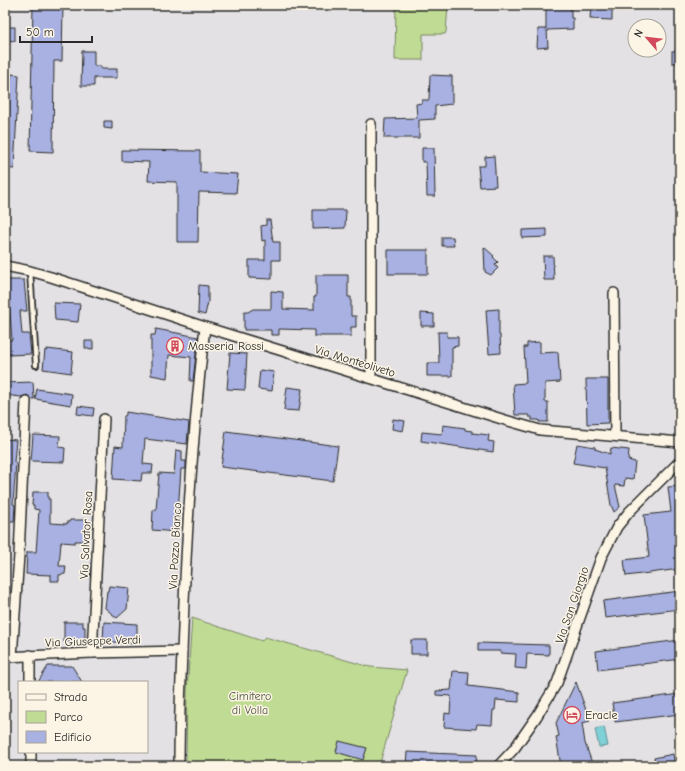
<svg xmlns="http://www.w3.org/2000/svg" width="685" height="771" viewBox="0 0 685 771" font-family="'Comic Neue',sans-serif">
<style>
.green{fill:#c0dc94;stroke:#768460}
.water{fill:#7fd1d7;stroke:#5d8f92}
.building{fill:#a8b1e1;stroke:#2b2b2b}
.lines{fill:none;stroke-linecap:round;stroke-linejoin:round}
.service-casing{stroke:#2b2b2b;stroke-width:8}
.minor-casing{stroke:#2b2b2b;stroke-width:12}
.service{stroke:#fcf5e5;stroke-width:4.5}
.minor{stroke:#fcf5e5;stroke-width:9}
.labels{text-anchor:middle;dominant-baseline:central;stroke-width:3;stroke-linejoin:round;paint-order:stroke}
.poi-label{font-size:12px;fill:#2b2b2b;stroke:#fcf5e5;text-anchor:start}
.street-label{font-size:12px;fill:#2b2b2b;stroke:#fcf5e5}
.park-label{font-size:12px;fill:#505745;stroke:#fcf5e5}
</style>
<rect width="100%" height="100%" fill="#e3e1e4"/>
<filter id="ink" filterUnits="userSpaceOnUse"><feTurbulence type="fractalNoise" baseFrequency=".025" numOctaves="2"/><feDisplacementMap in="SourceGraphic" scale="8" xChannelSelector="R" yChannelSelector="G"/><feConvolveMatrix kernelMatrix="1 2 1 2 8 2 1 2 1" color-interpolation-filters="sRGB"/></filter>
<g filter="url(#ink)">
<g class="green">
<path d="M396,5H448L446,32L445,34H423V60H395Z"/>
<path d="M192,618L262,641L265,637L370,667L407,670L379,766H186L187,691Z"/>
</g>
<path class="water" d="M604,727L608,746L599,747L595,729Z"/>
<g class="building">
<path d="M33,5H63L62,61H54L53,152L30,151Z"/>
<path d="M546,5H571V18H573V29L547,30L548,47L537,48L538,29H546Z"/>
<path d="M591,5H612V20L590,19Z"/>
<path d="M5,27H15V41L5,40Z"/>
<path d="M82,51H94V66H101V69H117V78H94V86H81Z"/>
<rect x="672" y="51" width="8" height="12"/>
<path d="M11,74L19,75L14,169L6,168Z"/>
<path d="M430,75L452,76V104L435,106V119L419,120V138H384L385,119L417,118L416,104L422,103V100H429Z"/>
<path d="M104,121H112V129L104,128Z"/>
<path d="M422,148H434L435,196H427L426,162H422Z"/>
<path d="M122,150L200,151V172L238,174L236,193L199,192L198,242H177V182L148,181L149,162L122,161Z"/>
<path d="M494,156L496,186L480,187L478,166H485V157Z"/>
<path d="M313,210H346L345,228L313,229Z"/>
<path d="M266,220H270L273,242H280V260H272V279L249,278V260H265V240L262,241L261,226L266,225Z"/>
<path d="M547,229V237L522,238V230Z"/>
<path d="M442,237H453L454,246H442Z"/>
<path d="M484,247L494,256L493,257L498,262L495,265L498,268L491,275L485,272Z"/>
<rect x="388" y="250" width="40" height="24"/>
<path d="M543,256H553L554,280H544Z"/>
<path d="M316,275H348V297H351V316H356V327H351V336H314V330L279,329V335H271V330H244V312H248L253,309H271V291L283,292V309L314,310V297H316Z"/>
<path d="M5,280H24L27,311H20L22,334H29L31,354L9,355L7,340H12L9,301H5Z"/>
<path d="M199,285L208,286V302L205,315L198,313Z"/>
<path d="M54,303L80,304L78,322L55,320Z"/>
<path d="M499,309V335H500L501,353L489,354L486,310Z"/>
<path d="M421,313L434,314V326H421Z"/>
<path d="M156,329L198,337L193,381H190L191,357L169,355L167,378L151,375V335H155Z"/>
<path d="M438,332H447V337H458V346L452,347V376H427V363H439Z"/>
<path d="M85,341H93V349L85,348Z"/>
<path d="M540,342V353L558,352L560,382L545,383V402H548V422H539V420H532V417H529V415H515L513,384L526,383L524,347H527V343Z"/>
<path d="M47,349L73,352L71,373L43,369L45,350L47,351Z"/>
<path d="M230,353L247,354L245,390L227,389Z"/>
<path d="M260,370L274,372L272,391L258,389Z"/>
<path d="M586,379H608V423L587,424Z"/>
<path d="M33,382L34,399H32L27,395L21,397L5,395V383Z"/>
<path d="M287,387L302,389L299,411L284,410Z"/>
<path d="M37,389L72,394L71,405L35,399Z"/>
<path d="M78,406L94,408L93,416L77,414Z"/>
<path d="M126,412L189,422L187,444L145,439L143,464L153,465L152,473H142L141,481L113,479L115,446L123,447L124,416L126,415Z"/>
<path d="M393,419L405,421L403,431L392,429Z"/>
<path d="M443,425L465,428V430L472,431V433L489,435L488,441L494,442L493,452L421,441L422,432L442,434Z"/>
<path d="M226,431L338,446L333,481L221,467Z"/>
<path d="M33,435L60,436L59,447L65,448L64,462L31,461Z"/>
<path d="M5,439L16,440L14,462L16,463L13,504L15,505L14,521H5Z"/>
<path d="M577,444L595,447V449L610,454L611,448L629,450L628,460L635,462L633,479L625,478L624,486L615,485L620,507L614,512L611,505L605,468L573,463Z"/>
<path d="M176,450L182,451V461H186V469H181L178,512H180L178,532L152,530L153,510H156L159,473L174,474Z"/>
<path d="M680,486V569L626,576L624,560L649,557L644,515L671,512L668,487Z"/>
<path d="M33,492H48V499H50V523L67,524V522H69L70,520H85L87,523L85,541H75V543L61,542L59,566H66L65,574L59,575V581H51V575L26,574L27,552H36L39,510L34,509V505H32Z"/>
<path d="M109,586L129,588L127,609L117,618L105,608L107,591H108Z"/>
<path d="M680,591V609L605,618L603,601Z"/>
<path d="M64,622H83V627H85V643L64,642Z"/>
<path d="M104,622L137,624V642H136L135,644L103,641Z"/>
<rect x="411" y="640" width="16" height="14"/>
<path d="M680,640V659L598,670L596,651Z"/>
<path d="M478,643L549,645V655L527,654L526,669L515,668L516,654L500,653V651H478Z"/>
<path d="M48,666H72L82,682H38Z"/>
<path d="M453,671L469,672L468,686L519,692V702L496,700L495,710H493L492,725L477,724L476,729L444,727L445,713L450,714L451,696L436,695V691L451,690Z"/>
<path d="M576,682L590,721L582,723L585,743L593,766H561L556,737L559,736L556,723Z"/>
<path d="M680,694V714L615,722L612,703Z"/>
<path d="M339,741L367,748L363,760L336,752Z"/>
<path d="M407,752L477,755L476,766H406Z"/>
<path d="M673,754L675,766H656L654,758Z"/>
</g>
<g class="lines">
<g class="service-casing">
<path id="service" d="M30,271L36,365"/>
</g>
<g class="minor-casing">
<g id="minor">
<path d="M5,266L30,271L51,277L205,327L505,420L540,430L680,442"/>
<path d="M614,293L615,436"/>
<path d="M371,378V124"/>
<path d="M92,653L104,419"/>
<path d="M30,655V682"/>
<path d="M5,657L92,653L182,651"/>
<path d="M12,657L19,555L26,401"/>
<path d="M31,752V766"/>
<path d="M179,766C179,711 182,657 184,602C188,510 194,419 205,327"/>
<path d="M498,766L514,749L537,716L557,683L601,558L617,527L629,512L680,461"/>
</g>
</g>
<use href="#service" class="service"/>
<use href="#minor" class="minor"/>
</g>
</g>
<defs>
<g id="building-ring" transform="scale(0.9)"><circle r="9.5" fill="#fcf5e5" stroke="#d1495b" stroke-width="1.5"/><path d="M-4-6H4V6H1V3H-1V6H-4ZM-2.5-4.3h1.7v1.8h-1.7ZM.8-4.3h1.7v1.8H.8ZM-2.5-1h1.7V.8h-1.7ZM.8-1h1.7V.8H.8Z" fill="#d1495b"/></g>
<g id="hotel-ring" transform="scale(0.9)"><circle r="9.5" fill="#fcf5e5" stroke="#d1495b" stroke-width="1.5"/><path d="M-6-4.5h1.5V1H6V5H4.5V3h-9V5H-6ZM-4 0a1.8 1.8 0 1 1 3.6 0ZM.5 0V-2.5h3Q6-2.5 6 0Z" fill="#d1495b"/></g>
</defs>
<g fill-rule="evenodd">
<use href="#building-ring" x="175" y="346"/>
<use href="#hotel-ring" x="572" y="715"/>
</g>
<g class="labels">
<g class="poi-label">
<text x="188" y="346">Masseria Rossi</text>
<text x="585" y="715">Eracle</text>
</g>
<g class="street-label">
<text transform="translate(355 361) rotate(17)">Via Monteoliveto</text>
<text transform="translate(86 535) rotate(-87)">Via Salvator Rosa</text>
<text transform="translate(175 546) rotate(-87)">Via Pozzo Bianco</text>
<text transform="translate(572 605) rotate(-71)">Via San Giorgio</text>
<text transform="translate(93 641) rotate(-2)">Via Giuseppe Verdi</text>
</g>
<g class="park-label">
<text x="250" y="696">Cimitero<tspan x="250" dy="14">di Volla</tspan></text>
</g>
</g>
<rect width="685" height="771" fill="none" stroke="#fcf5e5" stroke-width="20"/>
<rect x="10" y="10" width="665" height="751" fill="none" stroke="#2b2b2b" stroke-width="1.5" filter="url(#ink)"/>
<rect x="18" y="681" width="130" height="72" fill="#fcf5e5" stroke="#a8a49b"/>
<rect x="26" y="694" width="20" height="6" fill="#fcf5e5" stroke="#a8a49b"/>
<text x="54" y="701" font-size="12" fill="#2b2b2b">Strada</text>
<rect x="26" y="711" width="20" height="12" fill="#c0dc94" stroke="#a8a49b"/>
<text x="54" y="721" font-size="12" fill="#2b2b2b">Parco</text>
<rect x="26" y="731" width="20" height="12" fill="#a8b1e1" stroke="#a8a49b"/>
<text x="54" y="741" font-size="12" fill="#2b2b2b">Edificio</text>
<g transform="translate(647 38) rotate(298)"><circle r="19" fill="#fcf5e5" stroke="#a8a49b"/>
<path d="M0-3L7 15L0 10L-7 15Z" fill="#d1495b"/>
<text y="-6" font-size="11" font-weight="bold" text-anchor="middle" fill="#2b2b2b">N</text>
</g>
<path d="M20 36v6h72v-6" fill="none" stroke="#2b2b2b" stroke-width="2"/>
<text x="26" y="36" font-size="12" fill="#2b2b2b" stroke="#fcf5e5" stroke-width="3" paint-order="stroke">50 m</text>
</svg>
